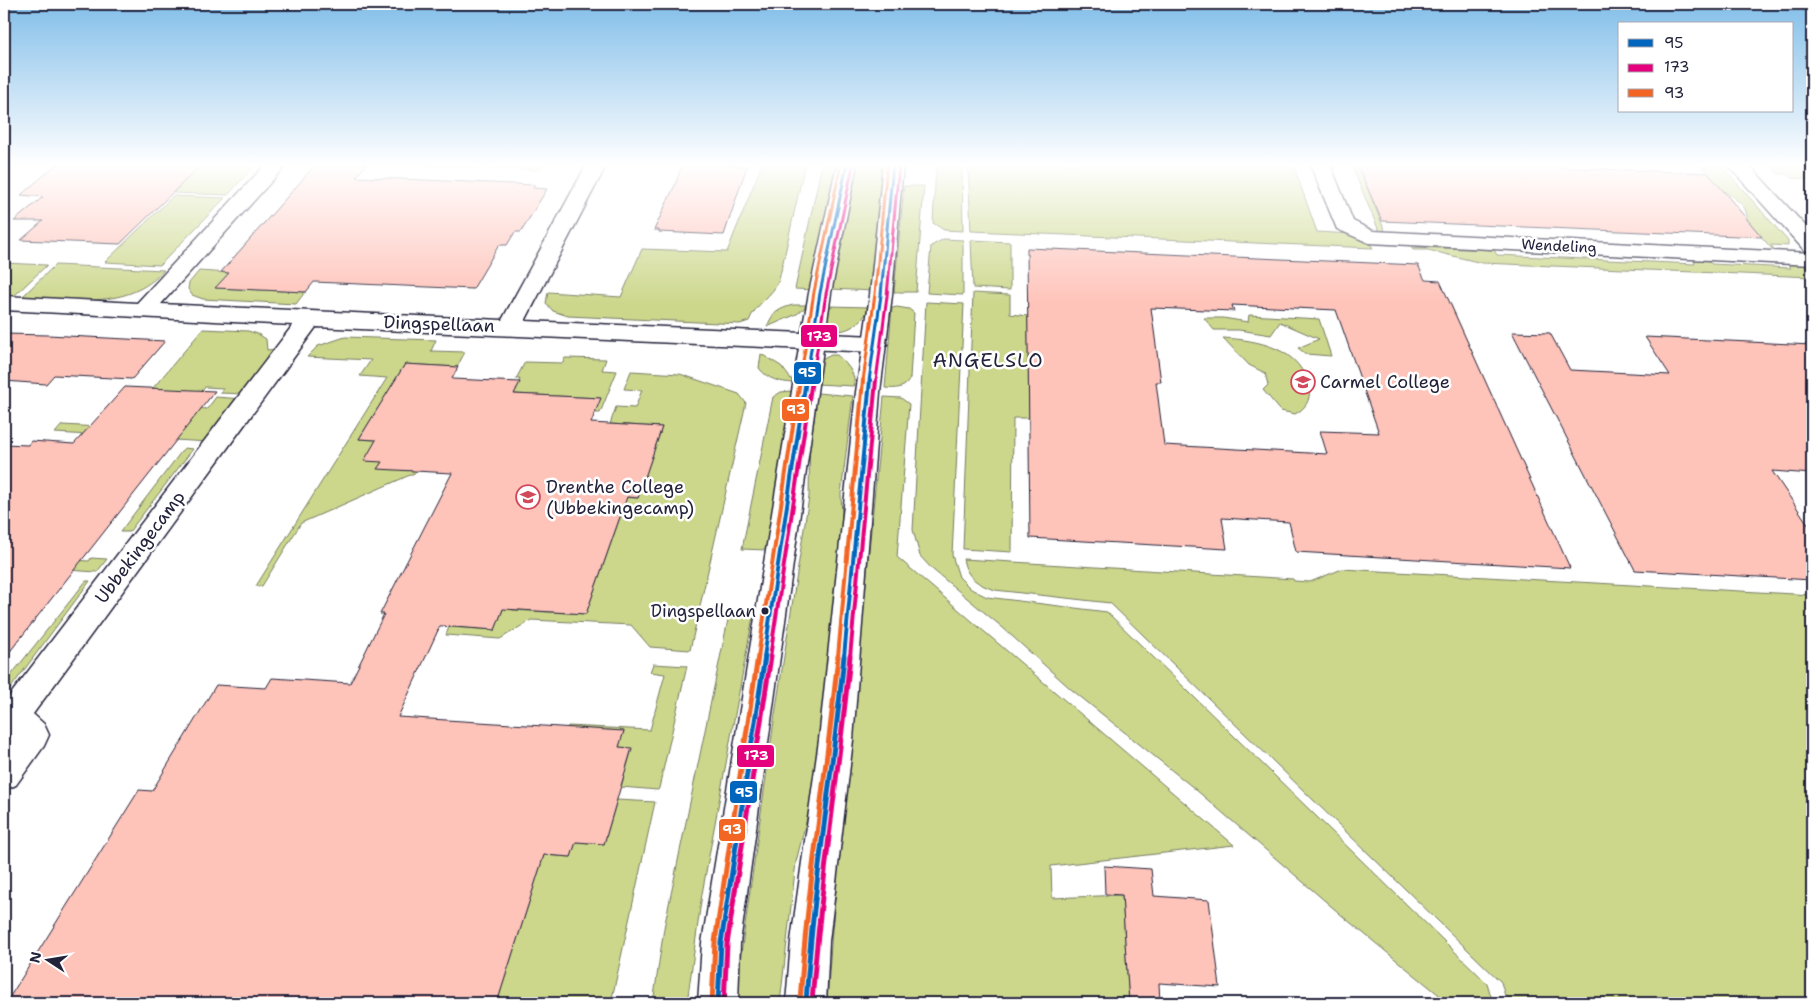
<svg xmlns="http://www.w3.org/2000/svg" width="1816" height="1007" viewBox="0 0 1816 1007" font-family="'Shantell Sans',sans-serif">
<style>
.green{fill:#ccd78b;stroke:#777c63}
.building{fill:#fec3b9;stroke:#22223b;fill-rule:evenodd}
.lines{fill:none;stroke-linecap:round;stroke-linejoin:round}
.street-casing{stroke:#22223b;stroke-width:3}
.secondary-casing{stroke:#22223b;stroke-width:3}
.street{fill:#fff;fill-rule:evenodd}
.secondary{fill:#fff;fill-rule:evenodd}
.bus-1-far2-casing{stroke:#fff;stroke-width:6}
.bus-1-far1-casing{stroke:#fff;stroke-width:8}
.bus-1-casing{stroke:#fff;stroke-width:9}
.bus-2-far2-casing{stroke:#fff;stroke-width:6}
.bus-2-far1-casing{stroke:#fff;stroke-width:8}
.bus-2-casing{stroke:#fff;stroke-width:9}
.bus-3-far2-casing{stroke:#fff;stroke-width:6}
.bus-3-far1-casing{stroke:#fff;stroke-width:8}
.bus-3-casing{stroke:#fff;stroke-width:9}
.bus-1-far2{stroke:#0065bd;stroke-width:3}
.bus-1-far1{stroke:#0065bd;stroke-width:4}
.bus-1{stroke:#0065bd;stroke-width:5}
.bus-2-far2{stroke:#e5007d;stroke-width:3}
.bus-2-far1{stroke:#e5007d;stroke-width:4}
.bus-2{stroke:#e5007d;stroke-width:5}
.bus-3-far2{stroke:#f26522;stroke-width:3}
.bus-3-far1{stroke:#f26522;stroke-width:4}
.bus-3{stroke:#f26522;stroke-width:5}
.bus-dot{fill:#22223b;stroke:#fff;stroke-width:2}
.labels{text-anchor:middle;dominant-baseline:central;stroke-width:5;stroke-linejoin:round;paint-order:stroke}
.far-street-label{font-size:15px;fill:#22223b;stroke:#fff}
.bus-label{font-size:17px;fill:#22223b;stroke:#fff;text-anchor:end}
.street-label{font-size:18px;fill:#22223b;stroke:#fff}
.poi-label{font-size:18px;fill:#22223b;stroke:#fff;text-anchor:start}
.quarter-label{font-size:20px;letter-spacing:1px;fill:#22223b;stroke:#fff}
.line-badge{stroke:#fff;stroke-width:2}
.badge-label{font-size:14px;text-anchor:middle;font-weight:bold;fill:#fff}
</style>
<rect width="100%" height="100%" fill="#fff"/>
<filter id="ink" filterUnits="userSpaceOnUse"><feTurbulence type="fractalNoise" baseFrequency=".02" numOctaves="2"/><feDisplacementMap in="SourceGraphic" scale="10" xChannelSelector="R" yChannelSelector="G"/><feConvolveMatrix kernelMatrix="1 2 1 2 8 2 1 2 1" color-interpolation-filters="sRGB"/></filter>
<g filter="url(#ink)">
<g class="green">
<path d="M202,164H256L228,195L173,193Z"/>
<path d="M401,164H543L539,170Z"/>
<path d="M762,164H805L779,280C773,296 755,304 749,321L740,324L568,316L553,311L546,303L548,292L621,297L642,249L727,252Z"/>
<path d="M822,164H841L814,290L795,289Z"/>
<path d="M853,164H886L875,291L830,289Z"/>
<path d="M936,164H962L963,231L944,230L933,223Z"/>
<path d="M968,164H1293L1317,232L1351,234L1371,245L1373,248L971,231Z"/>
<path d="M1351,164H1357L1385,231H1379Z"/>
<path d="M1700,164L1721,165L1788,241V246L1771,245L1774,249H1772L1747,220C1748,202 1731,198 1720,188C1713,181 1706,172 1700,164Z"/>
<path d="M1769,164H1812V179L1791,178L1787,174H1778Z"/>
<path d="M904,186H924L916,292H894Z"/>
<path d="M173,196L225,198L160,265L105,262Z"/>
<path d="M944,239L963,240V295L927,293L931,246Z"/>
<path d="M971,240L1010,242V290L973,288Z"/>
<path d="M1411,247L1494,250L1497,255L1695,264L1693,258L1706,259L1712,264L1791,268L1787,263L1803,264L1812,275V277L1482,263L1428,250H1413Z"/>
<path d="M4,263L47,265L14,296H4Z"/>
<path d="M55,265L164,270C128,311 71,299 22,297Z"/>
<path d="M199,271L229,273L216,288L305,292L296,304L203,299L192,295L188,289L189,283Z"/>
<path d="M973,293L1010,295V314L1028,316L1029,418H1013L1012,552L963,549Z"/>
<path d="M926,302L964,304L952,555L959,577L971,589L987,597L1107,612L1487,983L1493,1003H1449L1346,919L1195,789L1072,690L1002,627L932,569L920,556L913,530Z"/>
<path d="M793,305H808L797,314L767,327C772,313 778,309 793,305Z"/>
<path d="M829,306L869,307C865,323 837,341 825,324Z"/>
<path d="M897,307L909,309L914,313L910,378C906,389 895,389 885,388L892,308Z"/>
<path d="M1249,315L1319,319L1331,356L1306,354L1298,348L1319,339L1280,322L1271,335L1239,330H1214L1204,318H1223L1248,322Z"/>
<path d="M203,329L248,331L258,334L266,339L267,350L277,349L245,394L220,393L223,388L205,387L202,391L196,408L207,409L216,397L242,399L209,442L55,433L62,425L119,428Z"/>
<path d="M345,337L436,340L431,351L465,352L457,367L405,364L359,439L376,440L382,462L378,468L419,471L301,523L262,586H256L387,378L360,376L371,360L307,357L318,346Z"/>
<path d="M1223,338C1258,340 1302,348 1309,389C1311,400 1305,409 1295,414L1281,411L1263,390L1268,385L1265,373L1249,365Z"/>
<path d="M761,354L781,366L794,383C780,382 768,380 759,368Z"/>
<path d="M831,355H837C845,362 858,375 853,386L817,384L821,360Z"/>
<path d="M565,358L606,359L602,370L617,371L600,413H595L600,398L514,394L520,379H516L525,362L563,363Z"/>
<path d="M631,371L680,374L739,394L746,403L690,650L650,647L631,625L531,620L500,639L446,635L449,627L495,630L506,602L512,610L586,614L624,506L616,497L638,498L662,427L610,424L616,407L635,408L642,390L624,389Z"/>
<path d="M792,391L795,394L766,550L742,549L773,397L781,392Z"/>
<path d="M817,393L853,396L841,494L845,580L827,737L796,862L780,1003H734L775,714L809,497L810,423Z"/>
<path d="M884,397L901,398L909,404L897,557L1234,845L1051,866L1052,898L1122,895L1129,1003H827L832,930Z"/>
<path d="M184,448L193,449L129,532H120Z"/>
<path d="M4,556L89,561L91,558L107,559L97,572L4,566Z"/>
<path d="M963,559L1293,579L1294,581L1310,582L1342,569L1812,595V1003H1507L1501,982L1110,603L995,590C978,585 966,577 963,559Z"/>
<path d="M86,581H90L4,697V684Z"/>
<path d="M730,610L754,611L702,894L687,1003H653L664,928Z"/>
<path d="M653,664L687,666L659,788L658,790L621,787L632,749L619,747L623,732L607,730L605,734L567,732L568,726L650,730L665,674L650,672Z"/>
<path d="M617,800L655,802L611,1003H497L544,855L571,857L576,842L604,844Z"/>
</g>
<g class="building">
<path d="M57,164H202L120,244L21,240L43,221H14L43,197L21,195Z"/>
<path d="M316,164H367L356,177L535,185L533,188L547,189L521,232H515L507,245H499L473,289L314,282L306,292L215,288L229,273L221,272Z"/>
<path d="M702,164L747,166L724,235L659,232V230H654L675,185L682,165Z"/>
<path d="M1357,164H1470L1708,173L1762,237L1382,221Z"/>
<path d="M1027,248L1418,265L1425,280L1440,281L1570,568L1296,552L1289,522L1222,518L1227,549L1030,538ZM1232,305L1336,310L1379,433L1320,431L1327,454L1164,445L1156,382H1161L1151,308L1234,311Z"/>
<path d="M1512,332L1550,333L1570,370L1670,375L1645,337L1812,345V474L1772,471L1812,530V580L1635,570Z"/>
<path d="M4,334L48,335L165,341L132,379L54,375L46,384L4,381Z"/>
<path d="M405,364L458,367L452,379L520,382L514,394L601,398L591,423L662,427L638,498L627,497L586,614L503,609L495,630L440,626L398,717L624,731L619,747L632,748L604,844L576,842L571,857L544,855L497,1003H6L139,790L152,791L216,685L266,688L272,678L350,683L384,614H380L452,473L377,469L382,462L364,461L376,440L359,439Z"/>
<path d="M125,387L215,391L4,659V444L28,445L31,441L74,444Z"/>
<path d="M1104,866L1151,869L1154,896L1209,900L1220,987L1159,983L1160,1003H1129L1122,895L1105,894Z"/>
</g>
<g class="lines">
<g class="street-casing">
<g id="street">
<path d="M266,164H287L161,304L502,320L587,164H607L525,321L875,336L883,339L887,344L883,349L875,352L316,327L33,714L44,724L49,735L44,746L16,785L4,790V747L11,736L4,729V703L293,325L4,310V296L137,303Z"/>
<path d="M1310,164H1330L1353,221L1373,231L1812,253V265L1369,243L1337,229Z"/>
<path d="M1727,164H1748L1812,233V251L1804,250Z"/>
</g>
</g>
<g class="secondary-casing">
<g id="secondary">
<path d="M837,164H857L831,293L824,342L740,943L738,1003H698L702,943L800,342L809,293Z"/>
<path d="M883,164H903L892,295L880,392L853,740L829,941L826,1003H786L791,941L819,740L856,392L870,295Z"/>
</g>
</g>
<use href="#street" class="street"/>
<use href="#secondary" class="secondary"/>
<g class="bus-1-far2-casing">
<g id="bus-1-far2">
<path d="M806,381L820,293L847,164"/>
<path d="M869,381L881,295L893,164"/>
</g>
</g>
<g class="bus-1-far1-casing">
<g id="bus-1-far1">
<path d="M764,657L806,380"/>
<path d="M844,657L870,380"/>
</g>
</g>
<g class="bus-1-casing">
<g id="bus-1">
<path d="M718,1003L721,943L765,656"/>
<path d="M806,1003C813,887 833,772 844,656"/>
</g>
</g>
<g class="bus-2-far2-casing">
<g id="bus-2-far2">
<path d="M812,381L826,294L853,165"/>
<path d="M876,381L887,296L899,165"/>
</g>
</g>
<g class="bus-2-far1-casing">
<g id="bus-2-far1">
<path d="M770,657L812,380"/>
<path d="M850,657L876,380"/>
</g>
</g>
<g class="bus-2-casing">
<g id="bus-2">
<path d="M724,1003L727,944L771,656"/>
<path d="M812,1003C820,887 839,772 850,656"/>
</g>
</g>
<g class="bus-3-far2-casing">
<g id="bus-3-far2">
<path d="M800,381L814,292L841,164"/>
<path d="M863,381L875,294L887,164"/>
</g>
</g>
<g class="bus-3-far1-casing">
<g id="bus-3-far1">
<path d="M758,657L800,380"/>
<path d="M838,657L863,380"/>
</g>
</g>
<g class="bus-3-casing">
<g id="bus-3">
<path d="M712,1003L715,942L758,656"/>
<path d="M800,1003C807,887 827,772 838,656"/>
</g>
</g>
<use href="#bus-1-far2" class="bus-1-far2"/>
<use href="#bus-1-far1" class="bus-1-far1"/>
<use href="#bus-1" class="bus-1"/>
<use href="#bus-2-far2" class="bus-2-far2"/>
<use href="#bus-2-far1" class="bus-2-far1"/>
<use href="#bus-2" class="bus-2"/>
<use href="#bus-3-far2" class="bus-3-far2"/>
<use href="#bus-3-far1" class="bus-3-far1"/>
<use href="#bus-3" class="bus-3"/>
</g>
</g>
<linearGradient id="sky" x2="0" y2="1"><stop stop-color="#82bee9"/><stop offset="0.54" stop-color="#fff"/><stop offset="1" stop-color="#fff" stop-opacity="0"/></linearGradient>
<rect width="1816" height="305" fill="url(#sky)"/>
<defs>
<g id="university-ring" transform="scale(1.25)"><circle r="9.5" fill="#fff" stroke="#d1495b" stroke-width="1.5"/><path d="M0-5L7-2L0 1L-7-2ZM-4 1L0 2.5L4 1V4Q0 6-4 4Z" fill="#d1495b"/></g>
</defs>
<g fill-rule="evenodd">
<use href="#university-ring" x="1303" y="382"/>
<use href="#university-ring" x="528" y="497"/>
</g>
<circle class="bus-dot" cx="765" cy="611" r="4.5"/>
<g class="labels">
<g class="far-street-label">
<text transform="translate(1559 246) rotate(3)">Wendeling</text>
</g>
<g class="bus-label">
<text x="756" y="611">Dingspellaan</text>
</g>
<g class="street-label">
<text transform="translate(439 324) rotate(2)">Dingspellaan</text>
<text transform="translate(140 547) rotate(-53)">Ubbekingecamp</text>
</g>
<g class="poi-label">
<text x="1320" y="382">Carmel College</text>
<text x="546" y="487">Drenthe College<tspan x="546" dy="21">(Ubbekingecamp)</tspan></text>
</g>
<g class="quarter-label">
<text x="988" y="360">ANGELSLO</text>
</g>
</g>
<g class="line-badge">
<rect x="800" y="324" width="38" height="24" rx="5" fill="#e5007d"/>
<rect x="793" y="361" width="29" height="24" rx="5" fill="#0065bd"/>
<rect x="781" y="398" width="29" height="24" rx="5" fill="#f26522"/>
<rect x="736" y="744" width="39" height="24" rx="5" fill="#e5007d"/>
<rect x="729" y="780" width="29" height="24" rx="5" fill="#0065bd"/>
<rect x="718" y="818" width="28" height="24" rx="5" fill="#f26522"/>
</g>
<g class="badge-label">
<text x="819" y="341">173</text>
<text x="807" y="377">95</text>
<text x="796" y="414">93</text>
<text x="756" y="760">173</text>
<text x="744" y="797">95</text>
<text x="732" y="834">93</text>
</g>
<rect width="1816" height="1007" fill="none" stroke="#fff" stroke-width="20"/>
<rect x="10" y="10" width="1796" height="987" fill="none" stroke="#22223b" stroke-width="2" filter="url(#ink)"/>
<rect x="1618" y="22" width="175" height="90" fill="#ffffff" stroke="#a7a7b1"/>
<rect x="1628" y="39" width="25" height="8" fill="#0065bd" stroke="#a7a7b1"/>
<text x="1664" y="48" font-size="15" fill="#22223b">95</text>
<rect x="1628" y="64" width="25" height="8" fill="#e5007d" stroke="#a7a7b1"/>
<text x="1664" y="72" font-size="15" fill="#22223b">173</text>
<rect x="1628" y="89" width="25" height="8" fill="#f26522" stroke="#a7a7b1"/>
<text x="1664" y="98" font-size="15" fill="#22223b">93</text>
<g transform="translate(48 960) rotate(282)" stroke="#ffffff" stroke-width="4" paint-order="stroke">
<path d="M0-4L9 19L0 12L-9 19Z" fill="#22223b"/>
<text y="-8" font-size="14" font-weight="bold" text-anchor="middle" fill="#22223b">N</text>
</g>
</svg>
